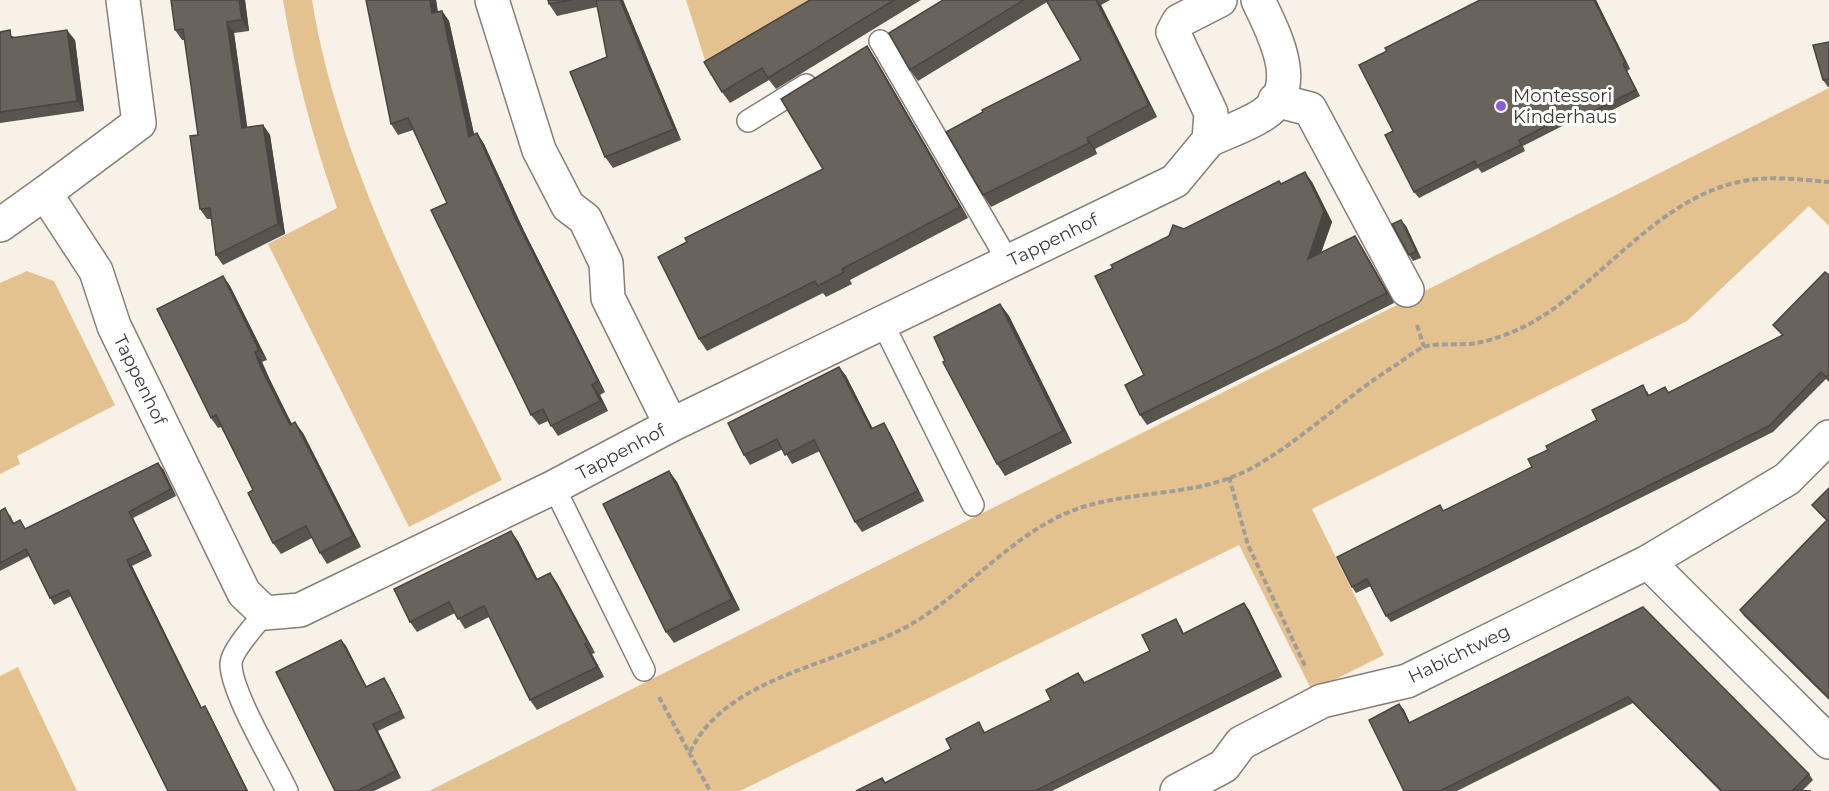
<svg xmlns="http://www.w3.org/2000/svg" width="1829" height="791" viewBox="0 0 1829 791" font-family="Montserrat,sans-serif">
<style>
.green{fill:#e4c28f}
.lines{fill:none;stroke-linecap:round;stroke-linejoin:round}
.service-casing{stroke:#857f77;stroke-width:24}
.minor-casing{stroke:#857f77;stroke-width:36}
.path{stroke:#a19d96;stroke-width:4;stroke-dasharray:6 3;stroke-linecap:butt}
.service{stroke:#fff;stroke-width:21}
.minor{stroke:#fff;stroke-width:33}
.wall{fill:#59554e}
.shaded-wall{fill:#494540}
.building{fill:#68635b;stroke:#494540;stroke-width:1.5}
.poi-dot{fill:#885fd9;stroke:#fff;stroke-width:2}
.labels{text-anchor:middle;dominant-baseline:central;stroke-width:6;stroke-linejoin:round;paint-order:stroke}
.poi-label{font-size:18px;fill:#3c3a36;stroke:#fff;text-anchor:start}
.street-label{font-size:18px;fill:#3c3a36;stroke:#fff}
</style>
<rect width="100%" height="100%" fill="#f7f1e8"/>
<g class="green">
<path d="M283,0H312C340,171 427,325 502,480L409,527L268,244L337,208C313,139 295,72 283,0Z"/>
<path d="M686,0H836L710,76Z"/>
<path d="M1829,88V226L1809,206L1687,321L1312,509L1384,655L1312,691L1239,545L740,791H429Z"/>
<path d="M27,271L54,281L115,405L17,456L20,464L0,474V283Z"/>
<path d="M18,667L77,791H0V676Z"/>
</g>
<g class="lines">
<g class="service-casing">
<g id="service">
<path d="M880,41L1008,261"/>
<path d="M748,121L806,85"/>
<path d="M882,322L973,505"/>
<path d="M554,487L644,670"/>
<path d="M265,613C256,624 232,650 231,663C230,691 274,763 287,791"/>
</g>
</g>
<g class="minor-casing">
<g id="minor">
<path d="M492,0L539,150L568,206L585,219L606,263L608,298L671,425"/>
<path d="M1275,100L1310,109L1407,290"/>
<path d="M1209,140C1226,132 1248,125 1264,114C1304,87 1273,32 1258,0"/>
<path d="M45,193L139,123L123,0"/>
<path d="M0,225L45,193L96,271L114,326L244,593L265,613L300,610L554,487L671,425L1175,181L1209,140L1211,113L1173,32L1179,21L1220,0"/>
<path d="M1648,562L1829,742"/>
<path d="M1177,791L1224,766L1241,743L1322,701L1407,681L1648,562L1787,479L1829,437"/>
</g>
</g>
<g class="path">
<path d="M1417,325L1424,347"/>
<path d="M1229,477L1248,545L1306,668"/>
<path d="M659,697L710,791"/>
<path d="M690,752C728,672 849,664 918,620C976,584 1019,526 1086,506C1141,490 1200,496 1252,468C1304,439 1346,396 1396,365C1405,359 1414,351 1424,347C1440,342 1460,346 1476,343C1495,340 1522,329 1538,319C1610,275 1666,188 1757,179C1780,177 1805,180 1829,182"/>
</g>
<use href="#service" class="service"/>
<use href="#minor" class="minor"/>
</g>
<g class="wall">
<path d="M245,0L249,31L234,33L247,128L263,125L270,135L285,234L223,265L216,255L211,219H207L200,209L198,135L185,40H182L175,30Z"/>
<path d="M366,0H436L438,12L442,11L449,21L474,135L477,133L484,144L524,231L605,392L600,395L608,411L558,436L548,421L539,425L531,415L447,203L413,130L398,135L391,124Z"/>
<path d="M548,0H623L681,140L613,168L605,157L607,57L597,7L557,16L549,4Z"/>
<path d="M810,0H921L776,89L769,80L730,103L722,92Z"/>
<path d="M943,0H1110L1101,5L1157,117L1095,149L1097,154L991,207L983,195L1081,60L1047,2L918,81L910,70Z"/>
<path d="M1596,0L1630,69L1627,71L1640,96L1587,123L1582,116L1523,146L1525,151L1482,173L1478,168L1419,198L1414,192L1393,131L1387,51Z"/>
<path d="M0,32L15,37L75,40L84,111L0,123Z"/>
<path d="M1829,42V87H1828L1823,80Z"/>
<path d="M875,58L968,218L850,280L852,284L826,297L823,293L707,351L699,339L687,242L823,169Z"/>
<path d="M1312,182L1332,222L1321,253L1355,236L1362,247L1394,303L1147,425L1140,415L1144,375L1113,268L1184,229L1281,184Z"/>
<path d="M1406,226L1421,258L1413,261L1409,255Z"/>
<path d="M1829,275V382L1826,379L1773,432L1391,622L1386,616L1371,586L1356,593L1352,587L1444,511L1532,467L1548,450L1597,420L1647,391L1649,395L1665,387L1669,392L1782,335L1773,325Z"/>
<path d="M223,276L230,286L267,360L262,362L270,380L292,424L303,433L361,547L327,564L320,553L312,538L281,554L273,543L253,490L221,427L218,428L211,418Z"/>
<path d="M1000,304L1009,316L1072,443L1005,476L997,464L945,361Z"/>
<path d="M839,367L846,376L873,429L890,433L924,501L862,532L855,522L820,451L792,464L783,449L750,465L744,455Z"/>
<path d="M163,469L176,496L133,518L152,556L132,566L202,708L209,713L248,791L71,596L54,605L50,598L29,556L0,571V511L10,515L14,523L26,528Z"/>
<path d="M669,471L677,482L740,610L674,643L666,632Z"/>
<path d="M1829,488V700L1744,616L1740,610L1827,521L1817,511L1812,505Z"/>
<path d="M518,541L537,579L550,573L557,583L595,653L592,654L604,677L537,710L530,700L489,617L465,629L455,613L417,632L410,622Z"/>
<path d="M1244,603L1249,610L1282,677L1052,791H856L886,782L951,749L983,729L985,733L1051,700L1078,673L1085,683L1150,651L1180,625L1184,634Z"/>
<path d="M1643,607L1809,774L1813,780L1803,790L1811,791H1720L1633,703L1457,791H1404L1399,704L1404,710L1410,723Z"/>
<path d="M341,640L346,646L366,687L384,678L388,684L405,718L378,731L401,778L374,791H335Z"/>
</g>
<g class="shaded-wall">
<path d="M239,0H245L249,31L242,20Z"/>
<path d="M430,0H436L439,23L432,13Z"/>
<path d="M620,0H623L681,140L674,129Z"/>
<path d="M1096,0H1097L1101,5L1157,117L1149,105Z"/>
<path d="M1594,0H1596L1630,69L1625,62Z"/>
<path d="M442,11L449,21L477,147L469,137Z"/>
<path d="M227,22L234,33L249,139L242,128Z"/>
<path d="M67,30L75,40L84,111L77,101Z"/>
<path d="M867,46L875,58L968,218L960,207Z"/>
<path d="M1623,64L1627,71L1640,96L1636,90Z"/>
<path d="M263,125L270,135L285,234L278,224Z"/>
<path d="M477,133L484,144L524,231L605,392L598,381L516,220Z"/>
<path d="M1087,138L1095,149L1097,154L1089,143Z"/>
<path d="M1305,172L1312,182L1332,222L1315,269L1308,259Z"/>
<path d="M1401,220L1406,226L1421,258L1416,251Z"/>
<path d="M1355,236L1362,247L1394,303L1387,293Z"/>
<path d="M223,276L230,286L267,360L259,350Z"/>
<path d="M1000,304L1009,316L1072,443L1063,431Z"/>
<path d="M255,352L262,362L270,380L297,435L290,425L262,370Z"/>
<path d="M839,367L846,376L878,439L871,429Z"/>
<path d="M592,385L600,395L608,411L600,401Z"/>
<path d="M295,422L303,433L361,547L353,536Z"/>
<path d="M884,423L890,433L924,501L918,491Z"/>
<path d="M158,463L163,469L176,496L171,489Z"/>
<path d="M669,471L677,482L740,610L732,599Z"/>
<path d="M129,512L133,518L152,556L148,550Z"/>
<path d="M511,531L518,541L543,590L536,580Z"/>
<path d="M127,560L132,566L205,715L201,708Z"/>
<path d="M550,573L557,583L595,653L588,643Z"/>
<path d="M1244,603L1249,610L1282,677L1277,670Z"/>
<path d="M341,640L346,646L370,693L366,687Z"/>
<path d="M585,644L592,654L604,677L597,667Z"/>
<path d="M384,678L388,684L405,718L401,711Z"/>
<path d="M1399,704L1404,710L1413,730L1409,723Z"/>
<path d="M205,706L209,713L248,791H247Z"/>
<path d="M373,724L378,731L401,778L396,771Z"/>
</g>
<g class="building">
<path d="M171,0H239L242,20L227,22L242,128L263,125L278,224L216,255L210,208L200,209L190,136L198,135L183,29L175,30Z"/>
<path d="M366,0H430L432,13L442,11L469,137L477,133L516,220L598,381L592,385L600,401L551,426L543,409L531,415L431,210L447,203L408,118L391,124Z"/>
<path d="M548,0H572L549,4Z"/>
<path d="M596,0H620L674,129L605,157L570,72L607,57Z"/>
<path d="M810,0H894L768,78L762,68L722,92L704,62Z"/>
<path d="M943,0H1024L910,70L889,33Z"/>
<path d="M1046,0H1096L1149,105L1087,138L1089,143L983,195L946,132L983,112L982,110L1081,60Z"/>
<path d="M1480,0H1594L1625,62L1623,64L1636,90L1582,117L1579,109L1519,140L1521,145L1477,166L1475,161L1414,192L1385,135L1393,131L1359,65L1387,51L1385,48Z"/>
<path d="M10,30L11,38L67,30L77,101L0,112V32Z"/>
<path d="M1829,42V79L1823,80L1813,45Z"/>
<path d="M867,46L960,207L842,269L844,272L818,286L815,281L699,339L658,257L687,242L685,238L823,169L781,99Z"/>
<path d="M1305,172L1324,211L1308,259L1355,236L1387,293L1140,415L1125,385L1144,375L1095,276L1113,268L1111,265L1169,236L1173,225L1184,229L1279,181L1281,184Z"/>
<path d="M1401,220L1416,251L1409,255L1392,224Z"/>
<path d="M1825,272L1829,275V375L1826,377L1821,372L1769,426L1386,616L1367,579L1352,587L1337,557L1440,505L1443,511L1532,467L1528,459L1548,450L1546,446L1597,420L1592,410L1643,385L1648,396L1665,387L1668,393L1783,335L1773,325Z"/>
<path d="M223,276L259,350L255,352L262,370L290,425L295,422L353,536L320,553L306,526L273,543L248,493L253,490L216,415L211,418L157,309Z"/>
<path d="M1000,304L1063,431L997,464L943,362L945,361L934,337Z"/>
<path d="M839,367L871,429L884,423L918,491L855,522L814,440L785,455L777,439L744,455L728,423Z"/>
<path d="M158,463L171,489L129,512L148,550L127,560L201,708L205,706L247,791H168L68,590L50,598L26,549L0,563V511L5,508L13,524L20,520L25,529Z"/>
<path d="M669,471L732,599L666,632L603,504Z"/>
<path d="M1829,488V698L1740,610L1827,520L1812,505Z"/>
<path d="M511,531L536,580L550,573L588,643L585,644L597,667L530,700L484,606L458,619L449,602L410,622L394,589Z"/>
<path d="M1244,603L1277,670L1035,791H856L882,778L885,783L951,749L946,739L979,722L984,733L1051,700L1046,690L1078,673L1084,683L1150,651L1142,635L1176,619L1183,634Z"/>
<path d="M1643,607L1809,774L1793,790L1811,791H1722L1628,697L1442,790V791H1404L1369,720L1399,704L1409,723Z"/>
<path d="M341,640L366,687L384,678L401,711L373,724L396,771L357,791H335L276,672Z"/>
</g>
<circle class="poi-dot" cx="1501" cy="106" r="6"/>
<g class="labels">
<g class="poi-label">
<text x="1513" y="96">Montessori<tspan x="1513" dy="21">Kinderhaus</tspan></text>
</g>
<g class="street-label">
<text transform="translate(1053 240) rotate(-26)">Tappenhof</text>
<text transform="translate(140 380) rotate(64)">Tappenhof</text>
<text transform="translate(621 452) rotate(-28)">Tappenhof</text>
<text transform="translate(1459 654) rotate(-26)">Habichtweg</text>
</g>
</g>
</svg>
